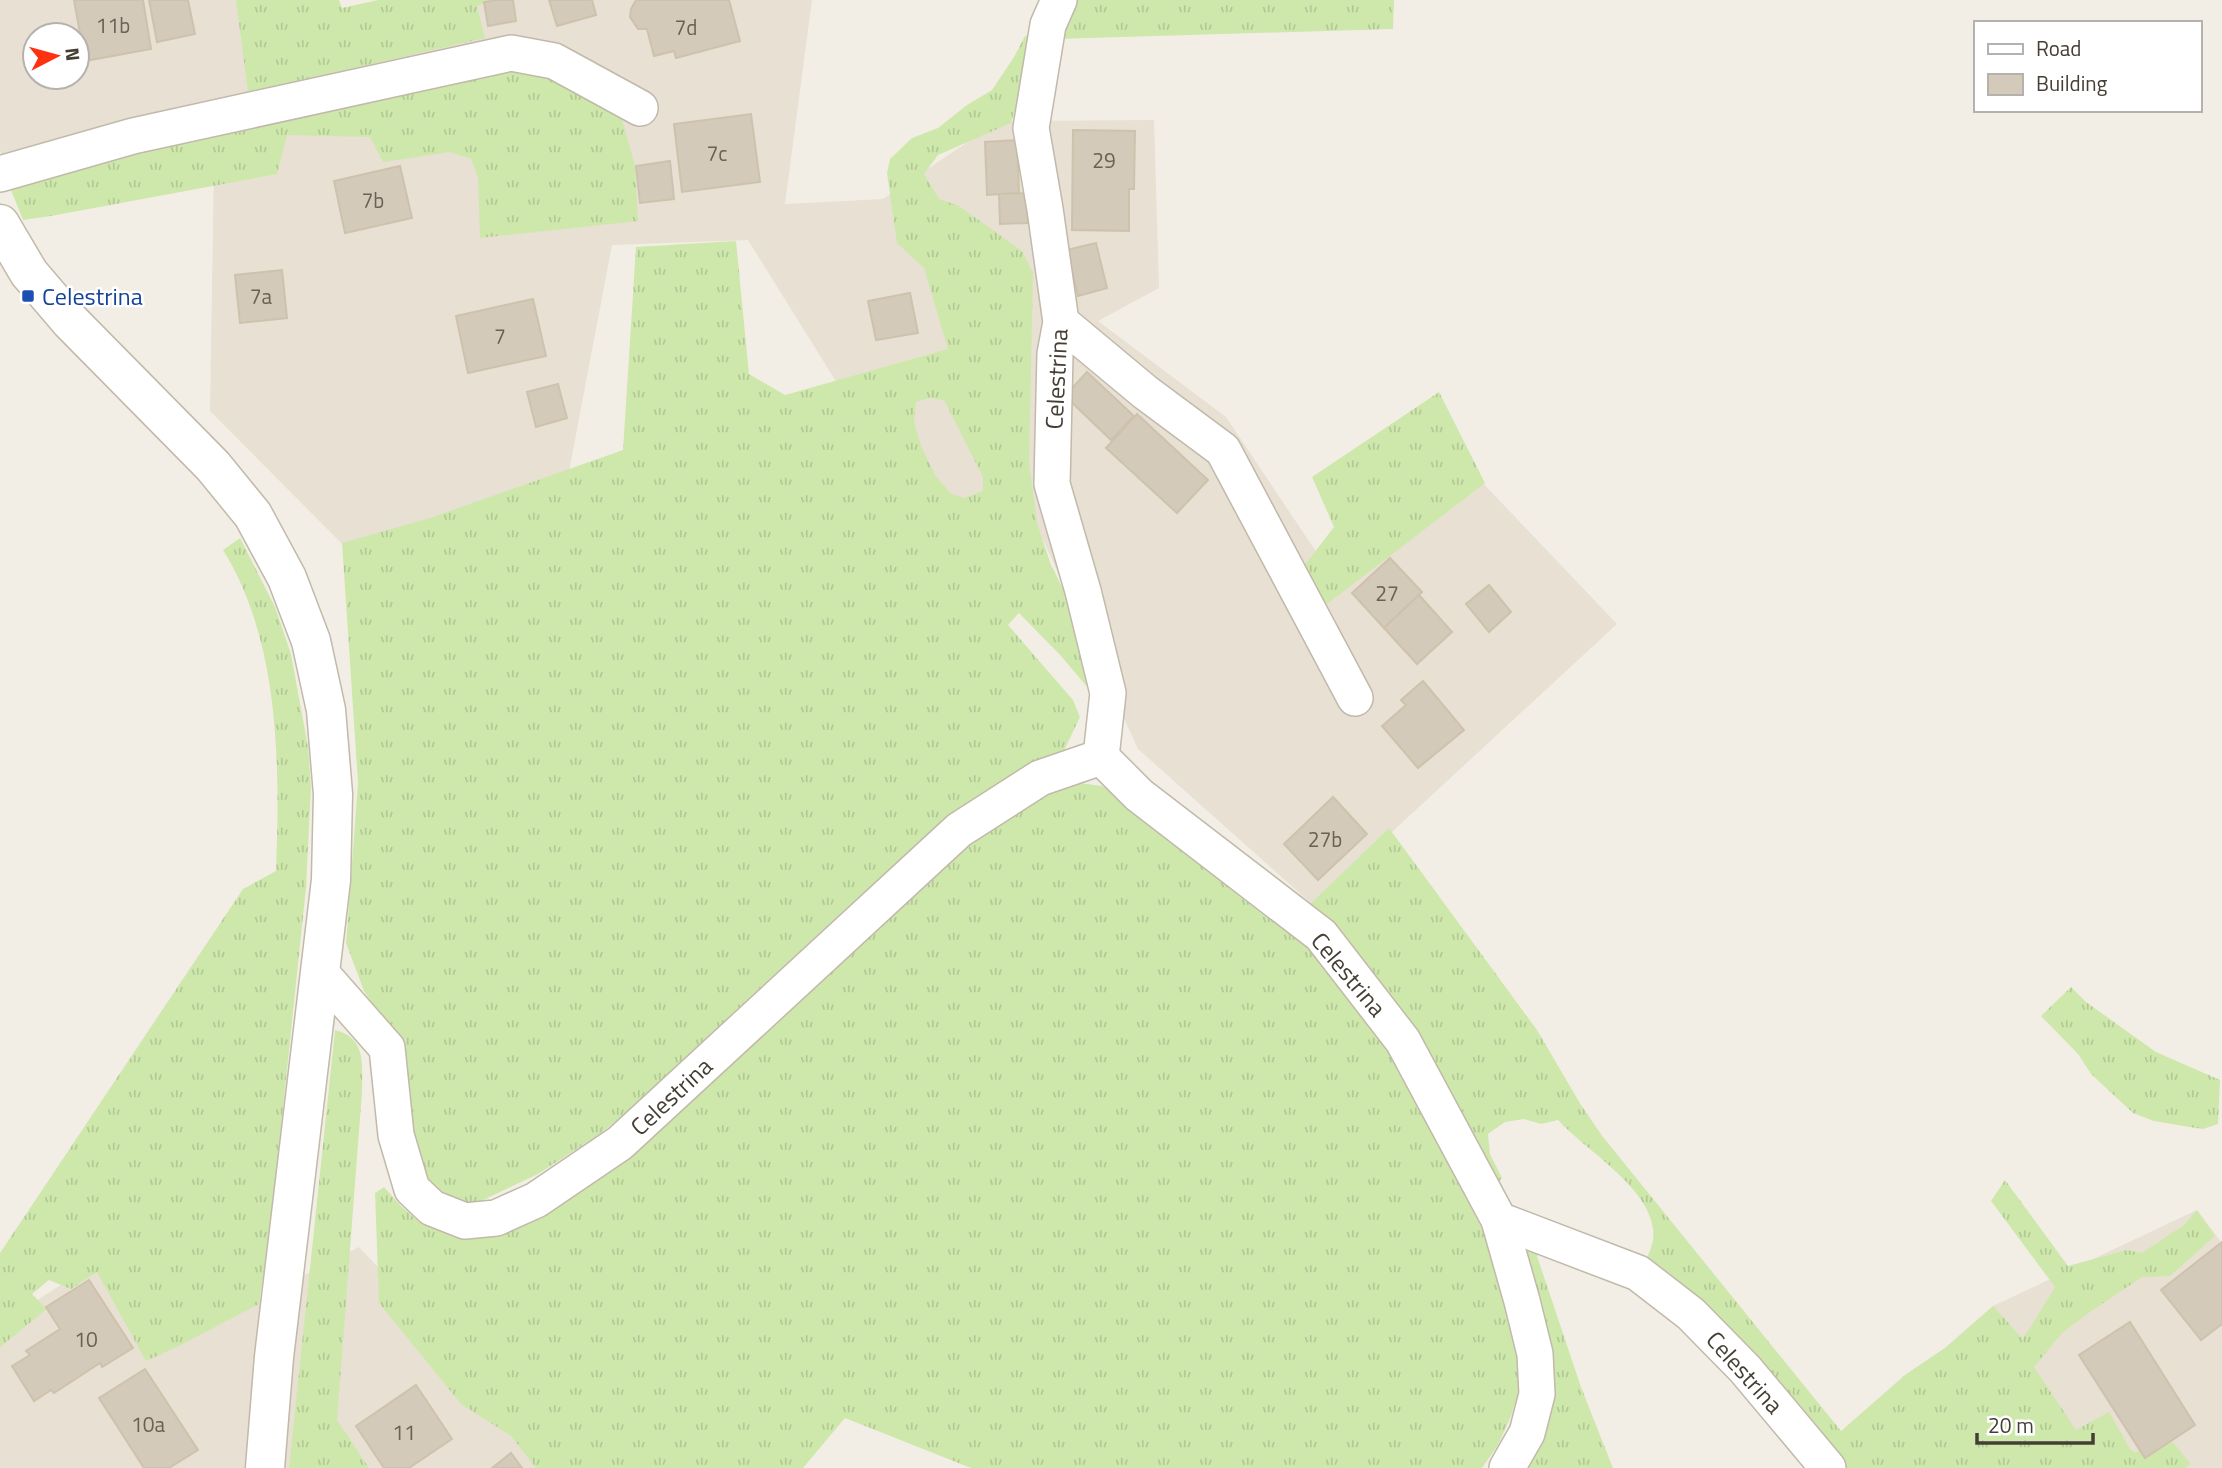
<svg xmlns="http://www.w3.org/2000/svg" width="2222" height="1468" viewBox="0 0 2222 1468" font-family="'Titillium Web',sans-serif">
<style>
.residential{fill:#e7e0d3;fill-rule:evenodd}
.grass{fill:url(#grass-tufts);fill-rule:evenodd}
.building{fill:#d4caba;stroke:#cfc2ad;stroke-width:2}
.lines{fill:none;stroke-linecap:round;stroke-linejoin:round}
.minor-casing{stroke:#c1b9aa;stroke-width:38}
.tertiary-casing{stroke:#c1b9aa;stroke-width:41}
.minor{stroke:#fff;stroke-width:35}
.tertiary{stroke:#fff;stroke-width:38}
.transit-dot{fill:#1a4fb4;stroke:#fff;stroke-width:2.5}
.labels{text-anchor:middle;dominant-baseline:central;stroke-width:5;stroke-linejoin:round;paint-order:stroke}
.number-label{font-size:21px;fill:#696156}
.transit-label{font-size:24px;fill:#164399;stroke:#fff;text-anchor:start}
.street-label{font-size:24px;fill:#453e34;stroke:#fff}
</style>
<defs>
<pattern id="grass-tufts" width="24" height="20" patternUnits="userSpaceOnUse" patternTransform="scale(1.75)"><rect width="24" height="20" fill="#cee8ac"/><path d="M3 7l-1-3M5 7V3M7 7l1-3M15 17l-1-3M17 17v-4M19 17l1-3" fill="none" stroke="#b2c895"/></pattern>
</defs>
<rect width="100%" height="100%" fill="#f3eee5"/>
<g class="residential">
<path d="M0,0H259L271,69L448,0H812L785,204L883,199L999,121L1154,120L1159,288L1098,321L1226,417L1335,580L1479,479L1617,624L1313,905L1138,749L1024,498L933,537L748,240L612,245L567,482L353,555L210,411L215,101L3,160L0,150ZM35,35H77V77H35Z"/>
<path d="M2197,1210L2222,1243V1468H1878L1905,1375L1945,1348L1993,1306Z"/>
<path d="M359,1247L565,1468H0V1324L95,1263L152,1354Z"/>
</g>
<g class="grass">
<path d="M236,0H339L342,8L378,0H494L477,6L485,38L248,92Z"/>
<path d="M1072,0H1394L1393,29L1057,39Z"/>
<path d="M1040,33L1011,123L938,155L924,174L939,199L959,206L1022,251L1033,273L1029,463L1037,523L1051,565L1090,642L1094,695L1061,656L1019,613L1008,625L1073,700L1080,717L1061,757L600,1134L538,1174L473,1205L435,1200L409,1174L386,1024L364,991L346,943L358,783L342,543L430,518L623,450L636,247L736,241L749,374L785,395L948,349L924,268L897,243L887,173L890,159L912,138L938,128L967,105L992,90L1014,57L1025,36ZM929,398L944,400L983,477V491L964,498L950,493L935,475L921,446L914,422L916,402Z"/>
<path d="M538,64L596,89L622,120L635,165L638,221L480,238L478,177L471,159L450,152L383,162L370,137L287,135L277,174L51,216L23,220L9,185L30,173Z"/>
<path d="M1439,392L1485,483L1318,611L1300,571L1334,527L1312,477Z"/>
<path d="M240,538L275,607L291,654L308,747L311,787L306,888L270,1232L259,1304L179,1346L146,1361L97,1272L71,1289L49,1280L32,1294L47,1309L0,1347V1253L243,889L276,871C280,766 280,641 223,550Z"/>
<path d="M1079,783L1102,786L1130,803L1280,922L1322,962L1370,1021L1406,1078L1489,1243L1518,1342L1519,1391L1511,1416L1498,1445L1482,1468H971L845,1418L803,1468H536L511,1436L461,1404L379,1303L375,1193L384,1187L401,1206L418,1221L450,1227L547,1194L996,814L1038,789Z"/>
<path d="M1389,828L1537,1030L1581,1105L1603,1137L1841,1431L1905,1375L1945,1348L1993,1306L2023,1339L2055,1287L1991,1201L2005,1180L2068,1266L2127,1250L2142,1253L2184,1225L2197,1210L2215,1236L2170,1276L2142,1277L2090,1312L2063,1332L2034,1367L2076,1430L2109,1412L2130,1449L2135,1453L2167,1435L2190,1463L2186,1468H1841L1643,1265C1649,1254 1655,1242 1653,1229C1648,1186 1585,1150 1558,1120L1541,1124L1524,1119L1505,1122L1488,1134L1490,1154L1502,1178L1491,1190L1300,914Z"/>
<path d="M2071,987L2086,1002L2156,1052L2220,1080L2218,1124L2203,1129L2183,1126L2154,1121L2133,1113L2091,1074L2078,1054L2041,1016Z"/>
<path d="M335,1030C367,1038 362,1065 362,1092L337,1420L369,1468H289Z"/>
<path d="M1546,1245L1537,1256L1581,1387L1613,1468H1501L1523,1431L1510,1247Z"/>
</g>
<g class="building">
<path d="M74,0H143L151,49L85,61Z"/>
<path d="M149,0H188L195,34L157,42Z"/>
<path d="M499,0H513L516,21L488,26L484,2Z"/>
<path d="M549,0H592L596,15L557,26Z"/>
<path d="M636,0H729L740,41L676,58L674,51L654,56L647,29H638L630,17L631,9Z"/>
<path d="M751,114L760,182L682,192L674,124Z"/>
<path d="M1073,130L1135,131L1134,189H1129V231L1072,230Z"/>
<path d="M1017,140L1019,193L987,195L985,142Z"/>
<path d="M670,161L674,199L640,203L636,166Z"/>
<path d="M400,166L412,218L345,233L334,181Z"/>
<path d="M1027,193L1028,223L1000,224L999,194Z"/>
<path d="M1096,243L1107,288L1078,296L1067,250Z"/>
<path d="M282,270L287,318L240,323L235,275Z"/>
<path d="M910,293L918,333L876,340L868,301Z"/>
<path d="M533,299L546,356L468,373L456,316Z"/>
<path d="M1087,372L1134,416L1111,440L1065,396Z"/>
<path d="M558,384L567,418L536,427L527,392Z"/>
<path d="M1137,414L1208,480L1177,513L1106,448Z"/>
<path d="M1390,558L1422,592L1384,628L1352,593Z"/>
<path d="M1489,585L1511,612L1489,632L1466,604Z"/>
<path d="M1419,595L1452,632L1417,664L1384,628Z"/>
<path d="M1423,681L1464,730L1418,768L1382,726L1406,705L1401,700Z"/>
<path d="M1333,797L1367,834L1318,880L1284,844Z"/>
<path d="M2222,1242V1324L2201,1340L2161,1290Z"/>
<path d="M89,1280L133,1348L102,1367L100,1363L54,1393L51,1390L34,1401L12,1366L30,1355L26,1351L60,1329L46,1307Z"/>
<path d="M2130,1322L2195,1425L2145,1458L2079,1355Z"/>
<path d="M145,1369L198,1450L169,1468H144L99,1398Z"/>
<path d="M416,1385L452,1439L409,1468H384L356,1426Z"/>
<path d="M511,1453L522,1468H492Z"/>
</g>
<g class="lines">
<g class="minor-casing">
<g id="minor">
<path d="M1059,0L1048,25L1031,128L1045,209L1061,322L1055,354L1052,484L1083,591L1108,693L1101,757"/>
<path d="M0,174L133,136L511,53L554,61L640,108"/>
<path d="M1061,322L1145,392L1223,450L1355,698"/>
<path d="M321,973L387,1048L396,1135L412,1189L432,1208L465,1221L496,1218L536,1200L620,1143L959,830L1040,778L1101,757L1139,795L1321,935L1403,1041L1499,1220L1522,1301L1535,1354L1537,1394L1527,1433L1507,1468"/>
<path d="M1499,1220L1638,1273L1691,1314L1745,1369L1828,1468"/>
</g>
</g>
<g class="tertiary-casing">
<path id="tertiary" d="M0,224L29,273L70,321L213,466L253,515L287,578L311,641L326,710L333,794L331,880L274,1357L265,1468"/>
</g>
<use href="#minor" class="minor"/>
<use href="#tertiary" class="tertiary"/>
</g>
<rect class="transit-dot" x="21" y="289" width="14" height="14" rx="3.5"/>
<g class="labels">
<g class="number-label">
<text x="113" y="25">11b</text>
<text x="686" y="27">7d</text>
<text x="717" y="153">7c</text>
<text x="1104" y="160">29</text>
<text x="373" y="200">7b</text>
<text x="261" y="296">7a</text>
<text x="500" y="336">7</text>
<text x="1387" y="593">27</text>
<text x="1325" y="839">27b</text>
<text x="86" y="1339">10</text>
<text x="148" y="1424">10a</text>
<text x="404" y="1432">11</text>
</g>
<g class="transit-label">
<text x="42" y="296">Celestrina</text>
</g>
<g class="street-label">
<text transform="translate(1056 379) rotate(-87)">Celestrina</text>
<text transform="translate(1349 974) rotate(50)">Celestrina</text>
<text transform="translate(671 1096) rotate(-43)">Celestrina</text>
<text transform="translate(1745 1372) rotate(48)">Celestrina</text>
</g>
</g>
<rect x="1974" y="21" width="228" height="91" fill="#ffffff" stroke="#b5b2ae" stroke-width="2"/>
<rect x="1988" y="44" width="35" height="10" fill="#ffffff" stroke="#b5b2ae" stroke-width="2"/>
<text x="2036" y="56" font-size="21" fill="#453e34">Road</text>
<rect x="1988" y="74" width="35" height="21" fill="#d4caba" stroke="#b5b2ae" stroke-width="2"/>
<text x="2036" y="91" font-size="21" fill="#453e34">Building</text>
<g transform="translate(56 56) rotate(84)"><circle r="33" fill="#ffffff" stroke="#b5b2ae" stroke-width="2"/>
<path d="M0-5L12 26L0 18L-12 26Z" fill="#fe3111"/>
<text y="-10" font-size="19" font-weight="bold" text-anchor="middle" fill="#453e34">N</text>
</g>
<path d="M1977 1433v10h116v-10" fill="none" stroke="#453e34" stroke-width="3.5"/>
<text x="1988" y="1433" font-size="21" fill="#453e34" stroke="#ffffff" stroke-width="5" paint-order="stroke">20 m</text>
</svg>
